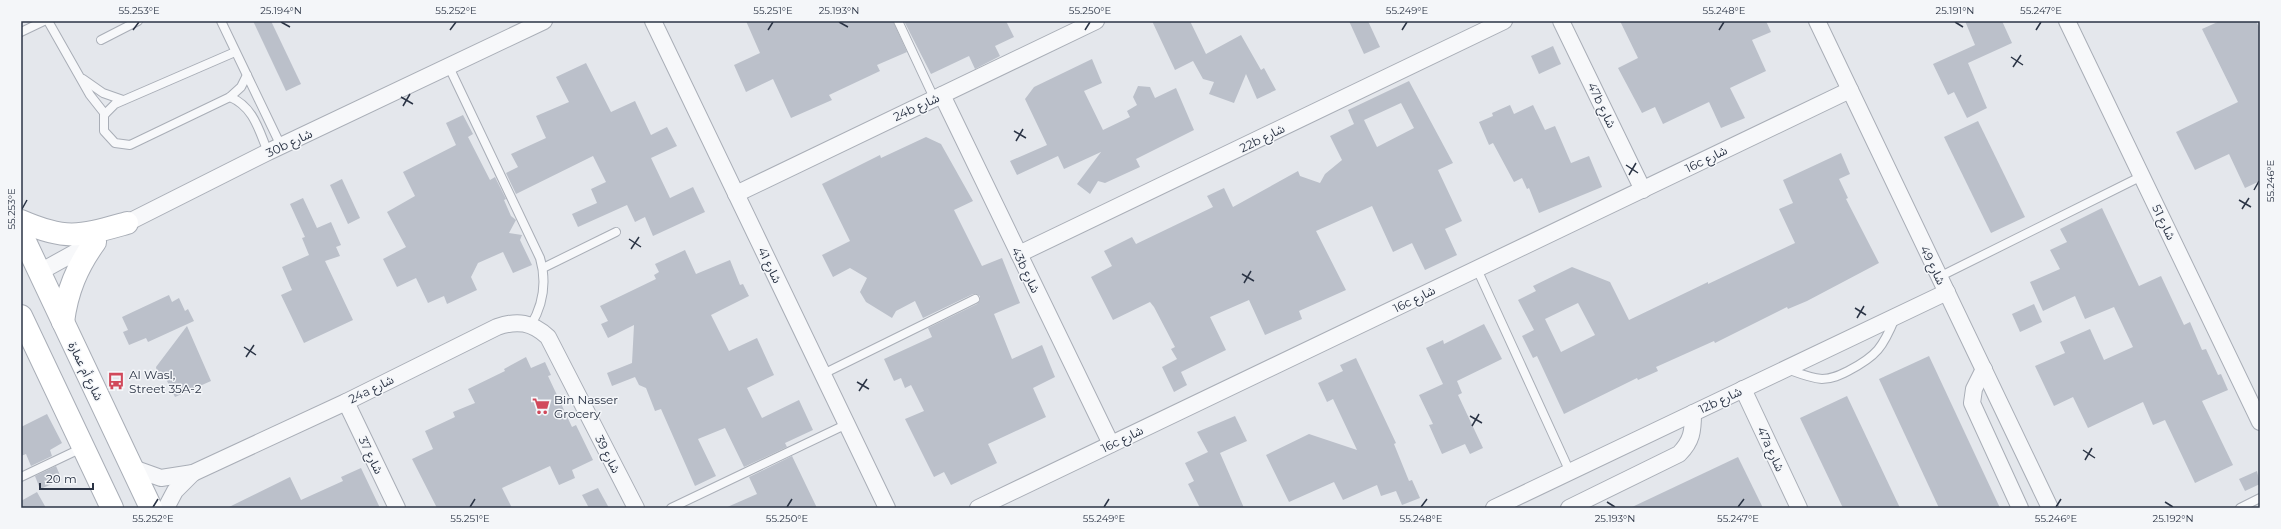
<svg xmlns="http://www.w3.org/2000/svg" width="2281" height="529" viewBox="0 0 2281 529" font-family="Montserrat,'Noto Sans Arabic',sans-serif">
<style>
.building{fill:#bbc0ca;fill-rule:evenodd}
.lines{fill:none;stroke-linecap:round;stroke-linejoin:round}
.lane-casing{stroke:#a9aeb7;stroke-width:10}
.street-casing{stroke:#a9aeb7;stroke-width:18}
.secondary-casing{stroke:#a9aeb7;stroke-width:24}
.lane{stroke:#f7f8fa;stroke-width:8}
.street{stroke:#f7f8fa;stroke-width:16}
.secondary{stroke:#fff;stroke-width:22}
.ticks{fill:none;stroke:#2b3445;stroke-width:1.5}
.labels{text-anchor:middle;dominant-baseline:central;stroke-width:3;stroke-linejoin:round;paint-order:stroke}
.street-label{font-size:12px;fill:#2b3445;stroke:#f4f6f9}
.poi-label{font-size:12px;fill:#2b3445;stroke:#f4f6f9;text-anchor:start}
.neatline{fill:none;stroke:#2b3445;stroke-width:1.5}
.ticks-label{font-size:10px;text-anchor:middle;fill:#2b3445}
</style>
<rect width="100%" height="100%" fill="#e4e7ec"/>
<g class="building">
<path d="M253,21H271L301,84L286,91Z"/>
<path d="M746,21H893L907,52L877,65L880,71L829,95L832,100L791,118L773,79L746,92L734,65L760,53Z"/>
<path d="M904,21H1006L1014,37L995,46L1000,56L975,69L969,56L931,74Z"/>
<path d="M1152,21H1190L1206,54L1241,35L1261,70L1264,68L1276,90L1257,99L1246,74L1234,103L1209,94L1214,82L1203,79L1193,61L1175,70Z"/>
<path d="M1349,21H1368L1380,47L1364,54Z"/>
<path d="M1620,21H1766L1771,32L1752,40L1766,71L1730,88L1745,118L1721,128L1709,102L1663,124L1655,107L1642,113L1618,68L1638,58Z"/>
<path d="M1965,21H2002L2012,43L1968,63L1987,108L1967,118L1954,92L1948,95L1933,64L1975,45Z"/>
<path d="M2220,21H2256L2260,29V181L2245,188L2229,154L2195,170L2176,132L2238,102L2202,29Z"/>
<path d="M1553,46L1561,64L1539,74L1531,56Z"/>
<path d="M1092,59L1102,83L1084,91L1103,130L1130,117L1127,111L1137,105L1133,97L1138,86L1150,87L1155,98L1176,88L1194,130L1136,159L1140,167L1105,183L1098,181L1090,194L1077,184L1101,152L1064,169L1058,156L1017,175L1010,161L1047,145L1025,99L1034,87Z"/>
<path d="M586,63L611,112L635,101L651,135L667,127L677,146L651,158L670,198L693,187L705,212L653,236L645,217L635,222L627,205L578,227L572,214L597,203L591,189L606,182L593,156L516,194L506,173L518,167L511,154L546,138L536,116L569,102L556,77Z"/>
<path d="M1409,81L1453,163L1438,170L1462,221L1445,229L1457,255L1425,270L1412,243L1393,252L1372,206L1316,231L1346,290L1299,311L1302,319L1265,335L1249,300L1210,317L1226,350L1181,372L1187,385L1174,392L1162,367L1177,359L1171,349L1175,347L1154,307L1150,302L1113,320L1091,277L1112,266L1104,251L1132,237L1136,244L1213,207L1207,196L1224,188L1233,207L1298,171L1300,176L1320,183L1325,174L1342,160L1330,136L1354,124L1348,110ZM1401,103L1414,128L1377,147L1364,120Z"/>
<path d="M1510,105L1514,114L1533,105L1545,130L1555,126L1571,163L1589,156L1602,187L1539,213L1529,188L1527,189L1522,178L1514,182L1493,143L1489,145L1479,122L1493,116L1492,113Z"/>
<path d="M463,115L473,134L468,137L490,180L495,177L506,199L504,200L511,216L516,220L509,233L522,235L520,240L532,265L513,273L503,252L478,263L471,277L477,290L447,304L444,296L428,303L416,278L397,287L383,259L406,247L387,212L415,196L403,172L456,145L446,123Z"/>
<path d="M1978,121L2025,217L1991,233L1944,137Z"/>
<path d="M926,137L941,144L973,201L954,210L982,266L1002,258L1020,303L994,314L1012,359L1042,345L1055,377L1033,388L1046,417L988,444L997,463L951,485L944,472L934,477L905,419L924,411L911,385L905,388L901,378L894,381L884,359L932,337L928,328L977,304L980,300V296L973,294L923,318L915,301L896,311L892,318L866,302L860,292L867,278L850,268L833,277L822,255L850,241L822,184L880,155L881,158Z"/>
<path d="M1841,153L1850,174L1839,179L1848,198L1846,199L1879,263L1807,301L1788,309L1787,307L1715,343L1714,341L1656,367L1658,371L1638,380L1637,378L1564,414L1537,356L1533,358L1522,336L1534,330L1518,300L1536,291L1533,286L1572,267L1610,282L1629,320L1708,282V284L1795,243L1779,209L1793,203L1783,180ZM1578,303L1595,335L1561,352L1545,319Z"/>
<path d="M342,179L360,218L348,224L330,185Z"/>
<path d="M303,198L317,228L331,222L341,245L336,247L340,256L325,261L353,320L304,343L281,295L292,290L282,267L309,255L302,238L305,237L290,204Z"/>
<path d="M2102,208L2139,286L2161,276L2184,325L2190,322L2202,350L2206,349L2218,375L2221,374L2228,390L2202,401L2233,465L2195,483L2165,420L2153,425L2143,402L2088,428L2073,397L2054,406L2035,366L2065,353L2060,342L2090,329L2104,360L2133,347L2114,307L2085,319L2075,296L2043,311L2030,282L2060,269L2050,250L2067,242L2060,229Z"/>
<path d="M685,250L696,274L730,260L740,285L743,284L749,296L711,315L729,351L757,338L774,375L747,388L762,418L799,400L813,430L785,443L787,447L744,467L725,428L698,439L716,476L695,486L661,409L655,411L646,388L639,385L635,377L612,386L607,373L632,363L634,325L608,338L601,324L608,321L600,306L656,279L654,275L659,272L655,264Z"/>
<path d="M169,295L172,302L179,298L185,311L188,309L194,321L148,342L146,338L129,345L123,332L128,330L122,317Z"/>
<path d="M2034,304L2042,322L2020,332L2012,314Z"/>
<path d="M1484,324L1502,359L1457,381L1462,393L1458,395L1483,448L1470,454L1465,444L1442,454L1429,425L1433,424L1419,395L1443,384L1426,348L1443,340L1444,344Z"/>
<path d="M187,326L211,381L175,397L165,377H158L156,367Z"/>
<path d="M1929,356L2000,508H1939L1879,379Z"/>
<path d="M526,357L531,368L545,362L551,375L548,376L572,427L576,425L593,460L572,470L575,478L559,485L550,466L502,488L512,508H437L412,459L433,449L425,431L455,417L453,412L475,403L468,389L505,371L504,369Z"/>
<path d="M1356,358L1396,443L1394,444L1409,481L1412,480L1420,498L1402,505L1396,491L1381,496L1377,485L1343,500L1334,482L1289,502L1266,455L1309,434L1357,450L1333,399L1327,402L1318,383L1343,371L1340,365Z"/>
<path d="M1847,396L1900,508H1843L1800,418Z"/>
<path d="M47,414L62,443L50,450L52,456L31,466L26,454L21,456V427Z"/>
<path d="M1235,416L1247,441L1220,453L1244,508H1200L1188,484L1194,481L1185,463L1208,452L1197,432Z"/>
<path d="M792,456L817,508H725L757,494L749,477Z"/>
<path d="M1738,457L1763,508H1630Z"/>
<path d="M56,466L62,480L40,489L35,476Z"/>
<path d="M361,468L380,508H227L290,477L301,500L343,481L341,477Z"/>
<path d="M2257,471L2260,484L2245,491L2239,479Z"/>
<path d="M598,488L609,508H589L582,495Z"/>
<path d="M37,492L46,508H21V501Z"/>
</g>
<g class="lines">
<g class="lane-casing">
<g id="lane">
<path d="M48,21L90,95L105,114"/>
<path d="M221,21L281,146"/>
<path d="M898,21L934,98"/>
<path d="M21,32L44,21"/>
<path d="M101,40L138,21"/>
<path d="M235,52L115,104L104,115V131L115,143L130,145L230,97L241,87L247,75"/>
<path d="M449,67L540,258C547,282 544,303 531,325"/>
<path d="M83,79L103,93L123,100"/>
<path d="M230,97C254,107 259,131 268,152"/>
<path d="M543,268L616,232"/>
<path d="M1477,269L1570,472"/>
<path d="M1939,277L2142,176"/>
<path d="M1787,369C1798,373 1810,378 1822,379C1832,379 1840,375 1848,371C1877,356 1883,347 1895,318"/>
<path d="M823,374L975,299"/>
<path d="M21,477L82,448"/>
<path d="M671,508L847,424"/>
<path d="M2240,508L2260,498"/>
</g>
</g>
<g class="street-casing">
<g id="street">
<path d="M653,21L887,508"/>
<path d="M1561,21L1643,190"/>
<path d="M1817,21L2050,508"/>
<path d="M2067,21L2260,422"/>
<path d="M942,95L1111,444"/>
<path d="M736,194L1096,21"/>
<path d="M117,228L268,152L544,21"/>
<path d="M1019,254L1504,21"/>
<path d="M38,273L94,242"/>
<path d="M1984,369L1974,389L1972,403L2020,508"/>
<path d="M1743,389L1799,508"/>
<path d="M346,402L397,508"/>
<path d="M133,468L161,478L193,473L346,402L497,327C517,320 532,322 548,337L636,508"/>
<path d="M166,508L175,491L193,473"/>
<path d="M978,508L1850,90"/>
<path d="M1494,508L1947,292"/>
<path d="M1569,508L1679,454C1692,441 1693,431 1693,413"/>
</g>
</g>
<g class="secondary-casing">
<g id="secondary">
<path d="M21,221C67,241 80,236 127,223"/>
<path d="M21,233L151,508"/>
<path d="M21,316L112,508"/>
<path d="M63,322C67,291 77,267 95,242"/>
</g>
</g>
<use href="#lane" class="lane"/>
<use href="#street" class="street"/>
<use href="#secondary" class="secondary"/>
</g>
<path class="ticks" d="M281,22L290,27M839,22L848,27M1955,22L1963,27M133,30L139,22M450,30L456,22M768,30L773,22M1085,30L1090,22M1402,30L1407,22M1719,30L1724,22M2036,30L2041,22M2011,57L2023,65M2013,67L2021,55M401,97L413,104M403,106L410,94M1014,131L1026,138M1016,141L1023,129M1626,165L1638,173M1629,175L1636,163M2254,190L2259,181M2239,200L2251,207M22,209L27,200M2242,209L2249,198M629,239L641,247M631,249L639,237M1242,274L1254,281M1244,283L1251,271M1855,308L1866,315M1857,318L1864,306M244,347L256,355M246,357L254,345M857,382L869,389M859,391L867,379M1470,416L1482,423M1472,426L1479,414M2083,450L2095,458M2085,460L2092,448M1607,502L1615,507M2165,502L2173,507M153,507L158,499M470,507L475,499M787,507L792,499M1104,507L1109,499M1421,507L1427,499M1738,507L1744,499M2056,507L2061,499"/>
<defs>
<g id="bus-bare" transform="scale(1.38)"><path d="M-5-6H5V4H4V6H2V4H-2V6H-4V4H-5ZM-3.5-4V0h7V-4ZM-3.5 1.2v1.5H-2V1.2ZM2 1.2v1.5H3.5V1.2Z" fill="#d1495b" stroke="#f4f6f9" stroke-width="2.5" paint-order="stroke"/></g>
<g id="supermarket-bare" transform="scale(1.38)"><path d="M-6-5.5h2.5l.6 2H6L4.5 2H-2.5L-4.4-4H-6ZM-1.5 3.2a1.3 1.3 0 1 0 .1 0ZM3 3.2a1.3 1.3 0 1 0 .1 0Z" fill="#d1495b" stroke="#f4f6f9" stroke-width="2.5" paint-order="stroke"/></g>
</defs>
<g fill-rule="evenodd">
<use href="#bus-bare" x="116" y="381"/>
<use href="#supermarket-bare" x="541" y="406"/>
</g>
<g class="labels">
<g class="street-label">
<text transform="translate(1602 105) rotate(64)">47b شارع</text>
<text transform="translate(916 107) rotate(-25)">24b شارع</text>
<text transform="translate(1262 138) rotate(-26)">22b شارع</text>
<text transform="translate(289 143) rotate(-25)">30b شارع</text>
<text transform="translate(1706 159) rotate(-26)">16c شارع</text>
<text transform="translate(2164 222) rotate(64)">شارع 51</text>
<text transform="translate(770 265) rotate(64)">شارع 41</text>
<text transform="translate(1933 265) rotate(64)">شارع 49</text>
<text transform="translate(1026 270) rotate(64)">43b شارع</text>
<text transform="translate(1414 299) rotate(-26)">16c شارع</text>
<text transform="translate(86 371) rotate(64)">شارع أم عمارة</text>
<text transform="translate(371 389) rotate(-26)">24a شارع</text>
<text transform="translate(1720 400) rotate(-25)">12b شارع</text>
<text transform="translate(1122 439) rotate(-26)">16c شارع</text>
<text transform="translate(1771 449) rotate(65)">47a شارع</text>
<text transform="translate(608 454) rotate(63)">شارع 39</text>
<text transform="translate(371 455) rotate(64)">شارع 37</text>
</g>
<g class="poi-label">
<text x="129" y="374">Al Wasl,<tspan x="129" dy="14">Street 35A-2</tspan></text>
<text x="554" y="399">Bin Nasser<tspan x="554" dy="14">Grocery</tspan></text>
</g>
</g>
<rect width="2281" height="529" fill="none" stroke="#f4f6f9" stroke-width="44"/>
<path d="M40 483v6h53v-6" fill="none" stroke="#2b3445" stroke-width="2"/>
<text x="46" y="483" font-size="12" fill="#2b3445" stroke="#f4f6f9" stroke-width="3" paint-order="stroke">20 m</text>
<rect x="22" y="22" width="2237" height="485" class="neatline"/>
<g class="ticks-label">
<text x="139" y="14">55.253°E</text>
<text x="281" y="14">25.194°N</text>
<text x="456" y="14">55.252°E</text>
<text x="773" y="14">55.251°E</text>
<text x="839" y="14">25.193°N</text>
<text x="1090" y="14">55.250°E</text>
<text x="1407" y="14">55.249°E</text>
<text x="1724" y="14">55.248°E</text>
<text x="1955" y="14">25.191°N</text>
<text x="2041" y="14">55.247°E</text>
<text transform="translate(2270 181) rotate(-90)" y="4">55.246°E</text>
<text transform="translate(11 209) rotate(-90)" y="4">55.253°E</text>
<text x="153" y="522">55.252°E</text>
<text x="470" y="522">55.251°E</text>
<text x="787" y="522">55.250°E</text>
<text x="1104" y="522">55.249°E</text>
<text x="1421" y="522">55.248°E</text>
<text x="1615" y="522">25.193°N</text>
<text x="1738" y="522">55.247°E</text>
<text x="2056" y="522">55.246°E</text>
<text x="2173" y="522">25.192°N</text>
</g>
</svg>
